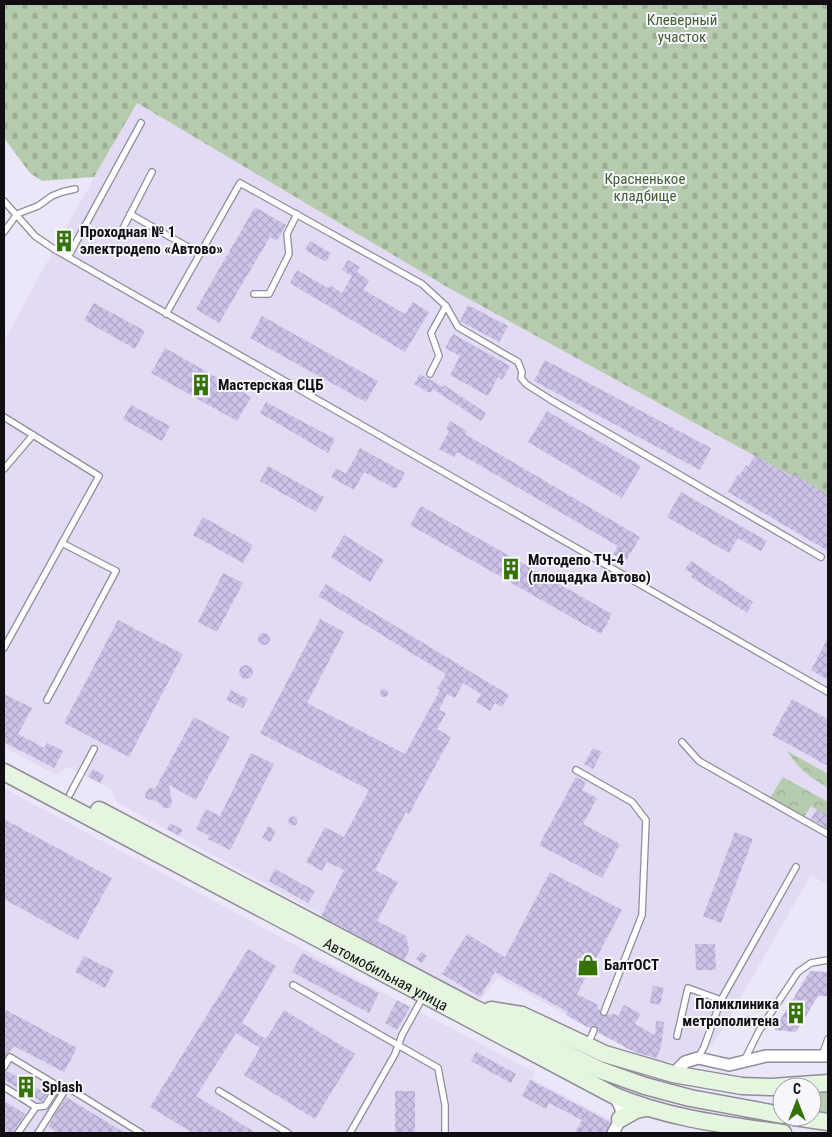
<svg xmlns="http://www.w3.org/2000/svg" width="832" height="1137" viewBox="0 0 832 1137" font-family="'Roboto Condensed',sans-serif">
<style>
.built{fill:#e2dbf3}
.grass{fill:#b6cbad}
.forest{fill:url(#forest-crowns)}
.cemetery{fill:url(#cemetery-stones)}
.building{fill:url(#building-cross-hatch)}
.lines{fill:none;stroke-linecap:round;stroke-linejoin:round}
.lane-casing{stroke:#908c9b;stroke-width:8}
.street-casing{stroke:#908c9b;stroke-width:14}
.secondary-casing{stroke:#908c9b;stroke-width:19}
.lane{stroke:#fff;stroke-width:5.5}
.street{stroke:#fff;stroke-width:11}
.secondary{stroke:#e6f5df;stroke-width:16}
.labels{text-anchor:middle;dominant-baseline:central;stroke-width:4;stroke-linejoin:round;paint-order:stroke}
.park-label{font-size:15px;fill:#406131;stroke:#f8f6fd}
.poi-label{font-size:15px;font-weight:bold;fill:#100e13;stroke:#f8f6fd;text-anchor:start}
.street-label{font-size:15px;fill:#100e13;stroke:#f8f6fd}
</style>
<defs>
<pattern id="forest-crowns" width="20" height="18" patternUnits="userSpaceOnUse" patternTransform="scale(1.25)"><rect width="20" height="18" fill="#b6cbad"/><path d="M2 6a3 3 0 1 1 6 0M12 15a3 3 0 1 1 6 0" fill="none" stroke="#9bad94"/></pattern>
<pattern id="cemetery-stones" width="16" height="16" patternUnits="userSpaceOnUse" patternTransform="scale(1.25)"><rect width="16" height="16" fill="#b6cbad"/><path d="M2 7V4a2 2 0 0 1 4 0v3zM10 15v-3a2 2 0 0 1 4 0v3z" fill="#9bad94"/></pattern>
<pattern id="building-cross-hatch" width="8" height="8" patternUnits="userSpaceOnUse" patternTransform="scale(1.25)"><rect width="8" height="8" fill="#cdc2e8"/><path d="M0 0l8 8M0 8l8-8" fill="none" stroke="#afa6c6"/></pattern>
</defs>
<rect width="100%" height="100%" fill="#ece7f8"/>
<g class="built">
<path d="M136,103L447,287L828,496V885L811,875L714,1044L685,1054L674,1062L653,1061L498,978L477,1004L404,960L116,802L110,788L68,767L56,775L4,747V341L58,242Z"/>
<path d="M4,788L416,1010L535,1072L532,1079L613,1121L607,1133H4Z"/>
</g>
<path class="grass" d="M828,1085V1115L812,1113V1087Z"/>
<g class="forest">
<path d="M787,751L828,774V788C808,776 800,770 787,751Z"/>
<path d="M783,777L828,802V816L811,806L804,817L770,798Z"/>
</g>
<path class="cemetery" d="M4,4H828V496L447,287L137,103L94,177L42,181L30,173L4,138Z"/>
<g class="building">
<path d="M255,207L286,225L277,241L270,237L219,323L196,309Z"/>
<path d="M66,230L73,234L64,249L57,245Z"/>
<path d="M310,241L331,253L326,262L305,250Z"/>
<path d="M348,260L360,267L357,272L369,280L364,290L405,314L413,302L429,312L405,352L290,283L297,270L328,288L330,285L342,293L352,276L342,270Z"/>
<path d="M94,303L145,331L135,349L84,320Z"/>
<path d="M468,305L508,326L499,342L460,321Z"/>
<path d="M262,316L378,381L366,402L250,338Z"/>
<path d="M453,334L510,366L502,380L498,377L488,396L450,375L460,356L445,348Z"/>
<path d="M165,348L251,397L237,421L151,373Z"/>
<path d="M545,360L711,448L700,470L534,381Z"/>
<path d="M420,374L443,387L444,385L486,413L481,421L433,389L430,393L414,384Z"/>
<path d="M266,402L335,439L328,453L260,413Z"/>
<path d="M131,405L170,426L162,441L123,419Z"/>
<path d="M547,411L641,466L622,498L528,442Z"/>
<path d="M450,421L467,431L465,434L640,537L626,561L613,554L618,546L457,452L454,457L439,449L449,431L446,429Z"/>
<path d="M360,448L405,473L396,489L364,472L354,490L331,477L336,468L346,474Z"/>
<path d="M755,455L792,477L794,474L828,495V551L728,492L738,474L740,475L746,465L748,467Z"/>
<path d="M268,466L324,497L316,512L260,481Z"/>
<path d="M681,492L767,541L761,551L738,538L729,553L667,517Z"/>
<path d="M421,506L612,614L601,634L410,525Z"/>
<path d="M203,517L253,545L243,563L193,535Z"/>
<path d="M344,535L384,560L370,582L331,557Z"/>
<path d="M691,561L753,602L747,613L691,577L693,574L685,569Z"/>
<path d="M223,573L243,583L217,632L198,622Z"/>
<path d="M326,584L509,695L502,707L495,703L490,711L476,702L481,694L463,683L455,698L447,694L439,710L446,713L437,729L451,737L409,814L406,812L375,870L398,882L377,921L406,936L409,950L404,960L321,916L344,870L327,862L322,871L306,862L325,827L344,837L369,790L260,733L320,619L344,632L307,703L405,754L440,690L437,688L446,674L318,596Z"/>
<path d="M118,620L183,654L129,757L64,723Z"/>
<circle cx="264" cy="639" r="6"/>
<path d="M828,638V680L811,670Z"/>
<circle cx="246" cy="672" r="7"/>
<circle cx="384" cy="693" r="4"/>
<path d="M231,690L248,699L243,708L226,700Z"/>
<path d="M4,694L32,708L18,734L44,748L47,743L63,751L54,768L4,742Z"/>
<path d="M792,699L828,719V766L772,735Z"/>
<path d="M194,717L230,737L196,800L169,785L172,803L169,808H164L157,801L147,799L145,797L146,792L150,788L155,789Z"/>
<path d="M593,748L602,752L593,769L584,764Z"/>
<path d="M251,753L274,764L230,850L208,839L210,836L196,829L206,809L220,816Z"/>
<path d="M93,769L104,775L100,783L88,777Z"/>
<path d="M576,777L586,782L582,790L597,798L583,824L620,844L602,878L539,845Z"/>
<path d="M817,809L828,816V829L811,819Z"/>
<circle cx="293" cy="821" r="4.5"/>
<path d="M4,819L112,878L78,940L4,899Z"/>
<path d="M170,823L183,830L179,836L167,829Z"/>
<path d="M268,826L276,831L270,842L262,838Z"/>
<path d="M735,832L753,839L721,923L703,916Z"/>
<path d="M275,869L315,891L308,903L269,881Z"/>
<path d="M550,872L622,910L577,994L598,1005L597,1008L600,1010V1013L603,1016L608,1014L611,1016L612,1013L618,1016L624,1005L641,1014L635,1024L655,1035L656,1021L664,1022L661,1047L656,1058L634,1052L601,1034L598,1033L599,1029L596,1026L593,1025L590,1028L587,1027L566,1015L568,1012L495,972L480,997L442,974L467,934L505,957Z"/>
<path d="M695,944H715L716,970H696Z"/>
<path d="M248,949L276,966L242,1023L266,1039L284,1010L355,1054L315,1119L244,1075L260,1048L236,1033L196,1096L256,1133H193L150,1107Z"/>
<path d="M421,952L427,956L422,963L416,959Z"/>
<path d="M302,953L379,993L369,1013L292,972Z"/>
<path d="M84,956L114,971L105,988L75,972Z"/>
<path d="M810,971L828,972V996H818L796,1032L774,1030Z"/>
<path d="M653,986L664,988L660,1005L650,1003Z"/>
<path d="M397,1000L410,1007L397,1030L385,1023Z"/>
<path d="M4,1009L77,1048L64,1072L14,1046L4,1058Z"/>
<path d="M476,1052L516,1074L511,1083L471,1061Z"/>
<path d="M7,1071L47,1094L42,1102L4,1080V1072Z"/>
<path d="M530,1080L610,1122L606,1133H575L582,1120L549,1103L546,1109L522,1096Z"/>
<rect x="395" y="1091" width="20" height="42"/>
<path d="M66,1097L125,1133H53L55,1131L48,1126Z"/>
<path d="M4,1101L25,1114L13,1133L4,1131Z"/>
</g>
<g class="lines">
<g class="lane-casing">
<g id="lane">
<path d="M4,201L35,236L54,249L828,692"/>
<path d="M130,214L200,254"/>
<path d="M4,232L17,214L38,206L52,196L62,192L75,189"/>
<path d="M120,234L152,172"/>
<path d="M68,257L141,123"/>
<path d="M254,294H269L289,254L287,234L297,214"/>
<path d="M446,306L458,327L518,362L522,372L521,378L526,384L551,400L821,557"/>
<path d="M166,314L240,183L422,284L446,306L431,333L439,356L430,374"/>
<path d="M4,417L99,476L4,648"/>
<path d="M4,469L33,435"/>
<path d="M47,700L116,571L62,543"/>
<path d="M682,742L699,761L828,834"/>
<path d="M576,770L632,802L646,820L642,915L604,1012"/>
<path d="M70,794L94,749"/>
<path d="M293,985L438,1068L445,1105V1133"/>
<path d="M677,1036L688,988L721,1000"/>
<path d="M588,1044L594,1030"/>
<path d="M822,1056L828,1039"/>
<path d="M698,1058L704,1047L721,1000L796,867"/>
<path d="M744,1061L759,1031L798,972L811,963L828,960"/>
<path d="M4,1067L10,1057L58,1086L45,1106L36,1107"/>
<path d="M4,1087L36,1107L18,1133"/>
<path d="M219,1091L288,1133"/>
<path d="M38,1133L67,1087L141,1133"/>
<path d="M350,1133L395,1054L402,1035L423,997"/>
</g>
</g>
<g class="street-casing">
<g id="street">
<path d="M673,1074L685,1062L698,1058L729,1065L766,1056H828"/>
<path d="M613,1133C622,1117 626,1111 613,1095"/>
</g>
</g>
<g class="secondary-casing">
<g id="secondary">
<path id="s1" d="M4,772L613,1095C666,1118 726,1125 783,1133"/>
<path d="M99,810L474,1008L600,1070L645,1086L690,1098L782,1115"/>
<path d="M491,1010L522,1015L605,1054L673,1074L742,1086L772,1087L828,1083"/>
<path d="M794,1117L828,1122"/>
<path d="M620,1119L636,1110L646,1108"/>
</g>
</g>
<use href="#lane" class="lane"/>
<use href="#street" class="street"/>
<use href="#secondary" class="secondary"/>
</g>
<defs>
<g id="building-bare" transform="scale(1.725)"><path d="M-4-6H4V6H1V3H-1V6H-4ZM-2.5-4.3h1.7v1.8h-1.7ZM.8-4.3h1.7v1.8H.8ZM-2.5-1h1.7V.8h-1.7ZM.8-1h1.7V.8H.8Z" fill="#357206" stroke="#f8f6fd" stroke-width="2.5" paint-order="stroke"/></g>
<g id="shop-bare" transform="scale(1.725)"><path d="M-5-2.5h2.3a2.7 3.5 0 0 1 5.4 0H5L5.5 6h-11ZM-1.5-2.5h3a1.5 2.3 0 0 0-3 0Z" fill="#357206" stroke="#f8f6fd" stroke-width="2.5" paint-order="stroke"/></g>
</defs>
<g fill-rule="evenodd">
<use href="#building-bare" x="64" y="241"/>
<use href="#building-bare" x="201" y="385"/>
<use href="#building-bare" x="511" y="569"/>
<use href="#shop-bare" x="588" y="965"/>
<use href="#building-bare" x="796" y="1013"/>
<use href="#building-bare" x="26" y="1087"/>
</g>
<g class="labels">
<g class="park-label">
<text x="682" y="20">Клеверный<tspan x="682" dy="17">участок</tspan></text>
<text x="645" y="179">Красненькое<tspan x="645" dy="17">кладбище</tspan></text>
</g>
<g class="poi-label">
<text x="80" y="232">Проходная № 1<tspan x="80" dy="17">электродепо «Автово»</tspan></text>
<text x="218" y="385">Мастерская СЦБ</text>
<text x="528" y="560">Мотодепо ТЧ-4<tspan x="528" dy="17">(площадка Автово)</tspan></text>
<text x="604" y="965">БалтОСТ</text>
<text x="779" y="1004" text-anchor="end">Поликлиника<tspan x="779" dy="17">метрополитена</tspan></text>
<text x="42" y="1087">Splash</text>
</g>
<g class="street-label">
<text stroke="none"><textPath href="#s1" startOffset="432">Автомобильная улица</textPath></text>
</g>
</g>
<rect width="832" height="1137" fill="none" stroke="#100e13" stroke-width="10"/>
<g transform="translate(797 1102)"><circle r="24" fill="#f8f6fd" stroke="#9b999f"/>
<path d="M0-4L9 19L0 12L-9 19Z" fill="#357206"/>
<text y="-8" font-size="14" font-weight="bold" text-anchor="middle" fill="#100e13">С</text>
</g>
</svg>
